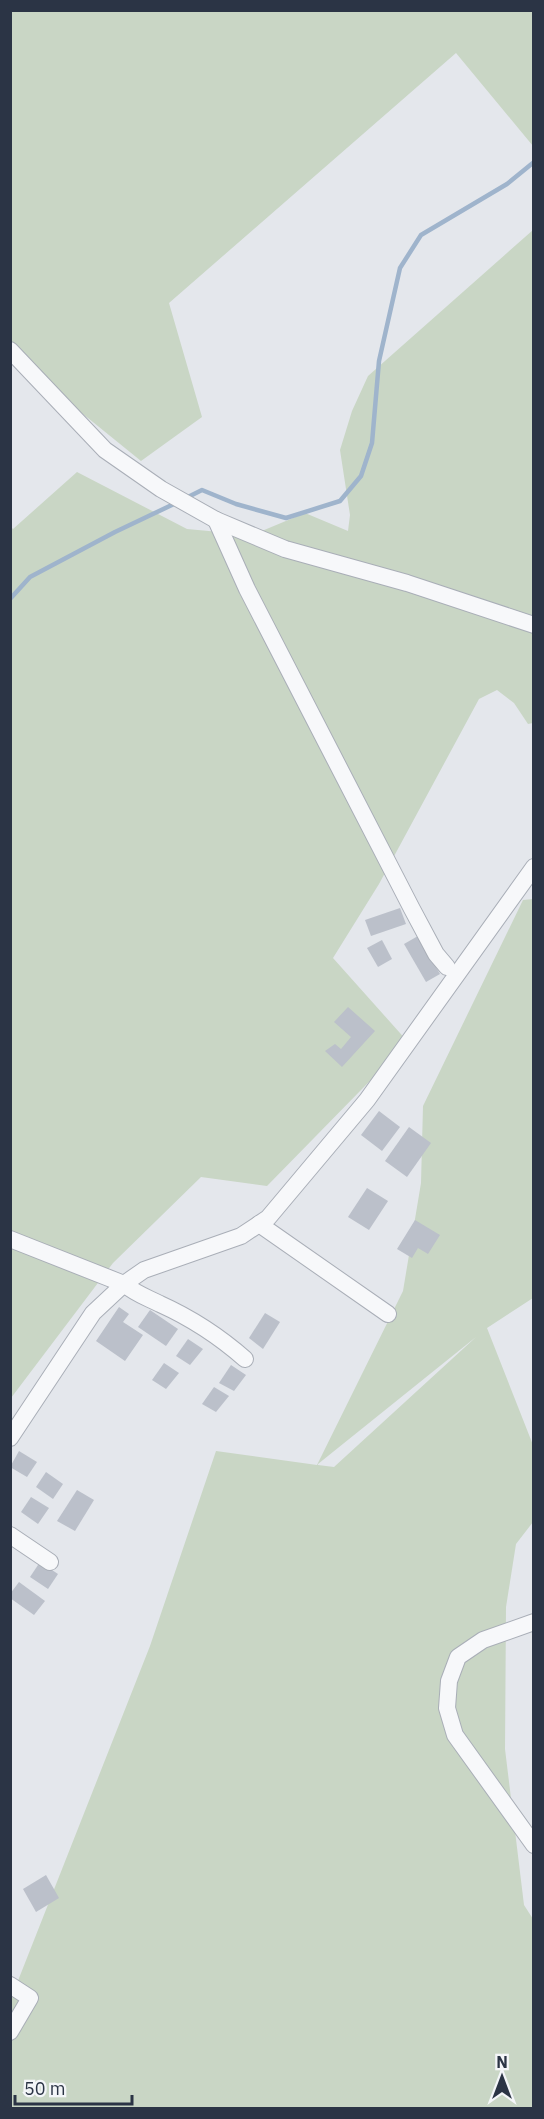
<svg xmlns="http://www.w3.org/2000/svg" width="544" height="2119" viewBox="0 0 544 2119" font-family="'IBM Plex Sans',sans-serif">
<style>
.green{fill:#c9d6c5;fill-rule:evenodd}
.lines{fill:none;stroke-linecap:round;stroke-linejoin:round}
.stream{stroke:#9fb4cc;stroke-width:4.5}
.building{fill:#bbc0ca}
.minor-casing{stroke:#a9aeb7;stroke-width:18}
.minor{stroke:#f7f8fa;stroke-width:16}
</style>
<rect width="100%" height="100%" fill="#e4e7ec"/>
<g class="green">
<path d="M10,11H533V146L456,53L169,303L202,417L141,461L25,367L11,346Z"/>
<path d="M533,230V723L528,724L514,703L497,690L479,699L379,884L333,958L408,1042L267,1186L201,1177L113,1263L11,1398V527L13,529L77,472L187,529L252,535L305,513L348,531L350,515L340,450L352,411L368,376Z"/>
<path d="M533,899V1298L487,1328L533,1445V1522L516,1544L506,1607L505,1749L524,1905L533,1919V2108H11L10,2001L150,1646L216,1451L317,1465L403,1291L421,1183L423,1106L523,900ZM476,1337L334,1467L318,1465V1464Z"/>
</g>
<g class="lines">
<g class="stream">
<path d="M186,498L202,490L236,504L286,518L340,501L361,476L372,443L379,361L400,268L421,235L507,184L534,162"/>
<path d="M10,599L30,577L115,532L176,503"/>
</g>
</g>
<g class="building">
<path d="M400,908L406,924L371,936L365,920Z"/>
<path d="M418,936L440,974L426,982L404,944Z"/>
<path d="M382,940L392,959L378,967L367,948Z"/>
<path d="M348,1007L375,1031L342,1067L325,1051L335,1044L341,1049L351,1037L334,1022Z"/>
<path d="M379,1111L400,1127L382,1151L361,1135Z"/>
<path d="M409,1127L431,1143L407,1177L385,1161Z"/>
<path d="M367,1188L388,1201L369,1230L348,1217Z"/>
<path d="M415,1220L440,1235L428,1254L418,1248L412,1258L397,1249Z"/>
<path d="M119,1307L129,1314L123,1322L143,1335L125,1361L96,1341Z"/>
<path d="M150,1310L178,1329L166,1346L138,1327Z"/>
<path d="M265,1313L280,1322L263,1349L249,1338Z"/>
<path d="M188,1339L203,1349L190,1365L176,1356Z"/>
<path d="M164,1363L179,1373L166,1389L152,1380Z"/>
<path d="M231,1365L246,1375L234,1391L219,1383Z"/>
<path d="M214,1387L229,1396L216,1412L202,1404Z"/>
<path d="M19,1451L37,1462L27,1477L10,1467Z"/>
<path d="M46,1472L63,1484L53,1499L36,1487Z"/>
<path d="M77,1490L94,1500L75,1531L57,1521Z"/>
<path d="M31,1497L49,1508L38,1524L21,1512Z"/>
<path d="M40,1562L58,1574L48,1589L30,1577Z"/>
<path d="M19,1582L45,1601L34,1615L10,1598V1594Z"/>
<path d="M46,1875L59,1898L36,1912L23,1889Z"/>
</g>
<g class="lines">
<g class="minor-casing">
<g id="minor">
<path d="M10,350L105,450L161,489L216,520L285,549L407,583L534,625"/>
<path d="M216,520L247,589L412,909L436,954L447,967"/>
<path d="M259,1224L388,1314"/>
<path d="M10,1239L124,1284C136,1294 146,1297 160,1304C191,1318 220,1337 245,1359"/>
<path d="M10,1438L93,1313L124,1284L144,1270L241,1236L268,1218L367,1100L534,867"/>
<path d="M10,1535L50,1562"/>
<path d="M534,1622L483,1640L458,1657L449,1681L447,1708L455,1735L534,1845"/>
<path d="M10,1985L30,1998L10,2032"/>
</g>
</g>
<use href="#minor" class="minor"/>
</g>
<rect width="544" height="2119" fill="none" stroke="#2b3445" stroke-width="24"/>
<g transform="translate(502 2077)" stroke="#f4f6f9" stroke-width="4.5" paint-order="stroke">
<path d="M0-4.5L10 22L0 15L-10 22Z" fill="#2b3445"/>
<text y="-9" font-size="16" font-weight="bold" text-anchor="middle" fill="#2b3445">N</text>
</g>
<path d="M15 2095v9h117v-9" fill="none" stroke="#2b3445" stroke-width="3"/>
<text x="24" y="2095" font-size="18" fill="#2b3445" stroke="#f4f6f9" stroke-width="4.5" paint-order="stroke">50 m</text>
</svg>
